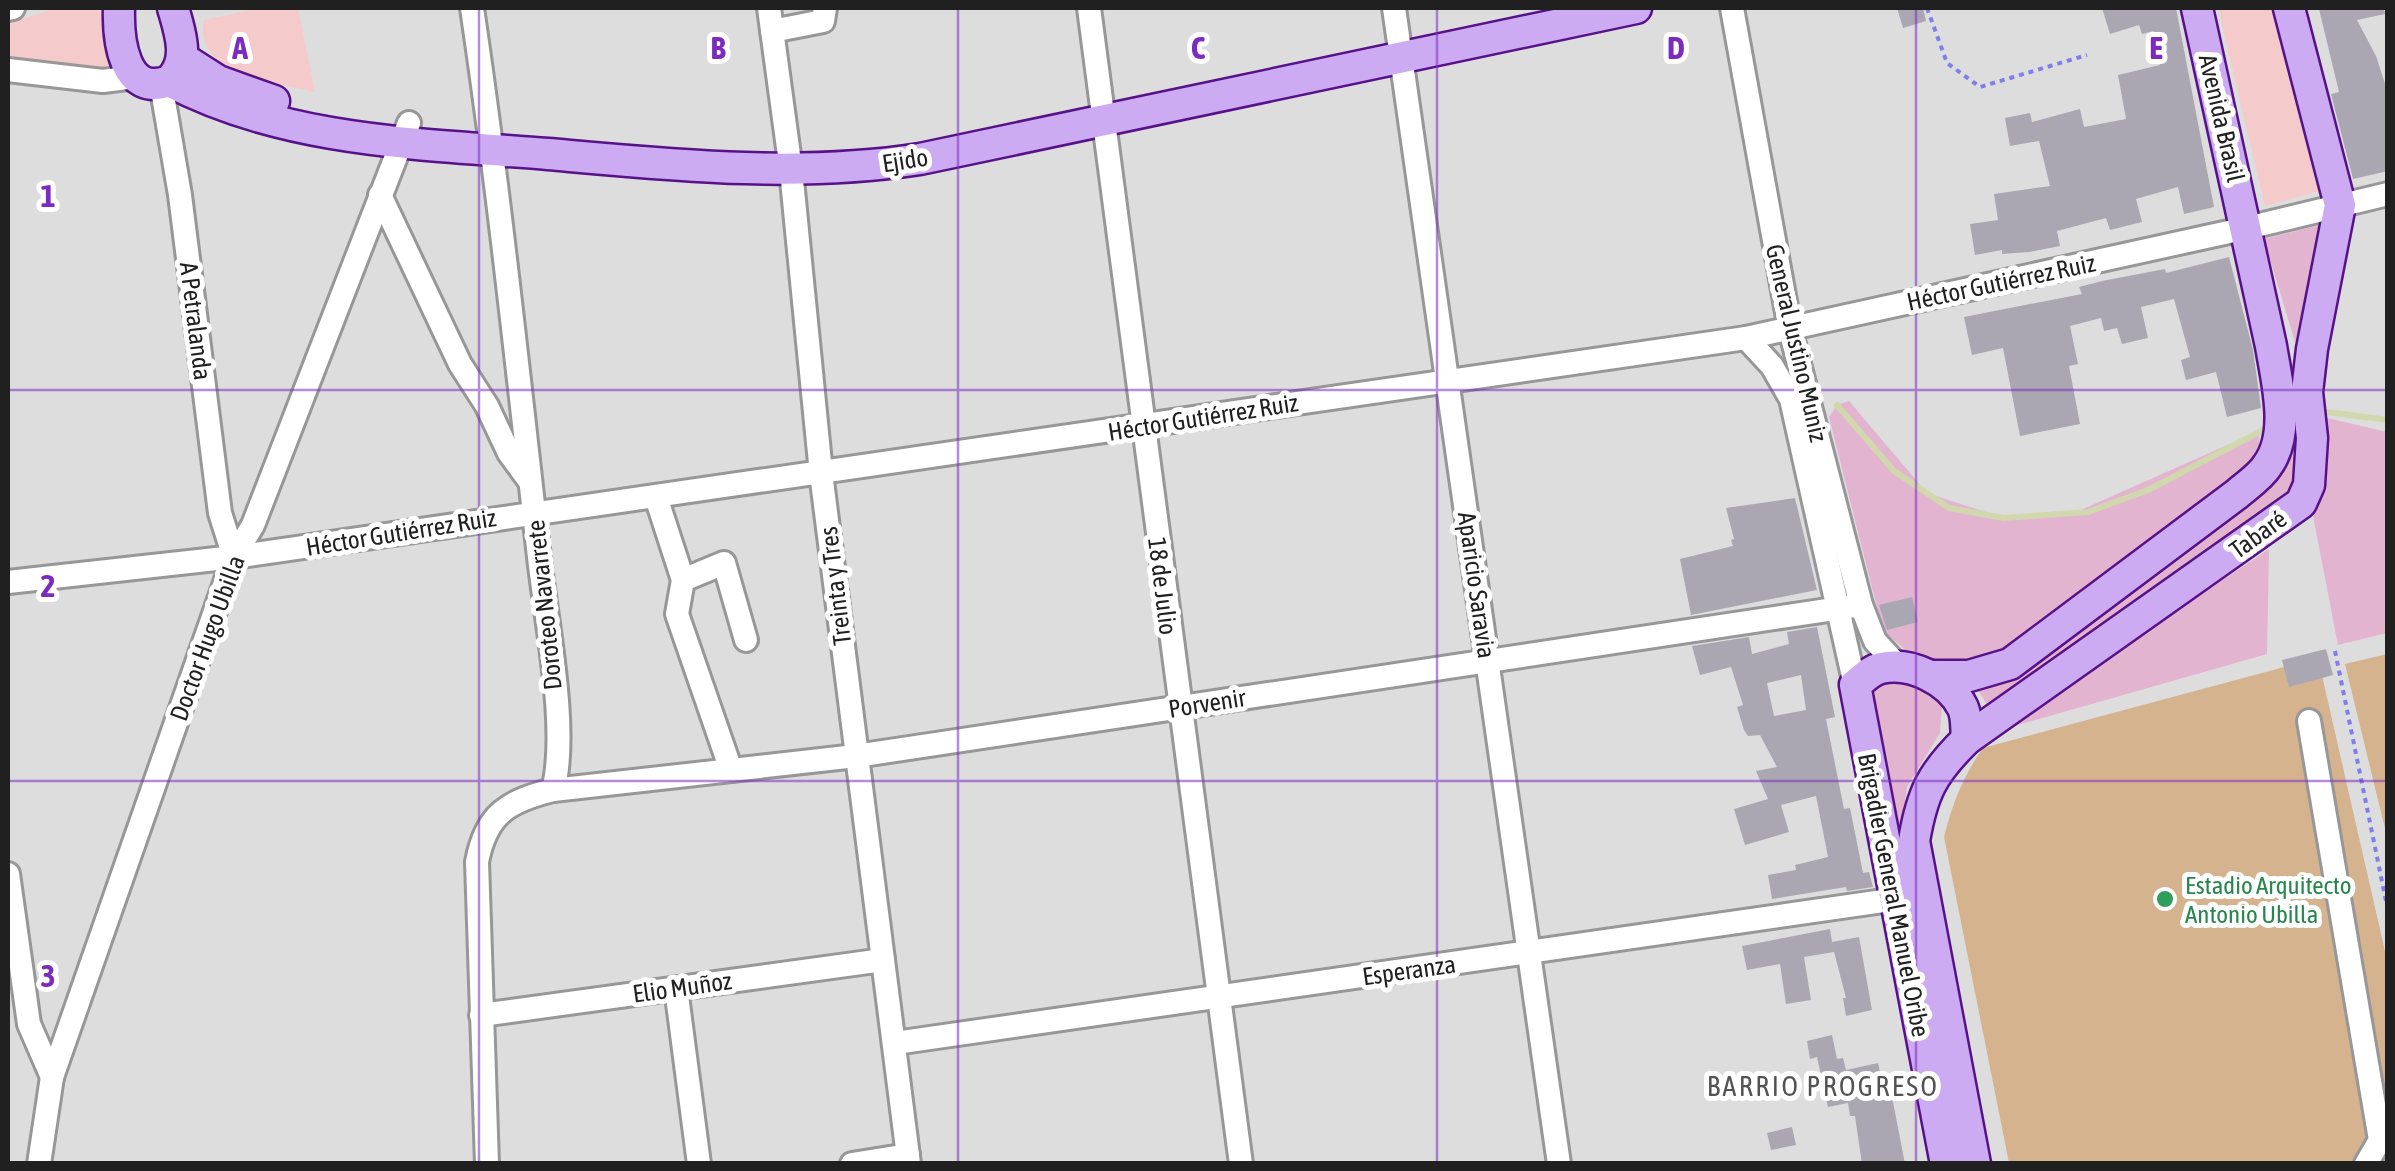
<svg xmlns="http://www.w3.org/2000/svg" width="2395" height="1171" viewBox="0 0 2395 1171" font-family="'Asap Condensed',sans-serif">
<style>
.residential{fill:#ddddde}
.grass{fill:#e3b4d0}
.park{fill:#f4cacb}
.pitch{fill:#d5b38f}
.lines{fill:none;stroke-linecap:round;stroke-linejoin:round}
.stream{stroke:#d2d8ad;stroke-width:6}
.building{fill:#aaa7b2;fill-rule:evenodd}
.minor-casing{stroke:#979797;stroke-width:28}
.major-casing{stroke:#57128a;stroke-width:35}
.path{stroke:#7f7eea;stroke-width:4;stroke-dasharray:5 5;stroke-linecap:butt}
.minor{stroke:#fff;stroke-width:22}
.major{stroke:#ccabf2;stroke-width:30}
.grid{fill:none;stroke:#7b2cbf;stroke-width:2.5;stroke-opacity:0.55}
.leisure-dot{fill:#2e9e5b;stroke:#fff;stroke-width:4}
.labels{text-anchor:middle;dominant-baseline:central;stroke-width:10;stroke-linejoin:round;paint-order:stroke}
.street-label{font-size:25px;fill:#202020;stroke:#fff}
.leisure-label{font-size:25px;fill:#27864d;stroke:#fff;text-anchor:start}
.neighbourhood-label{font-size:28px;letter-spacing:2.5px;fill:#535353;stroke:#fff}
.grid-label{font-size:32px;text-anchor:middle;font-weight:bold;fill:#7b2cbf;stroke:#fff;stroke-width:10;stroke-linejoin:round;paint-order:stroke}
</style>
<rect width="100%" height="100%" fill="#ece8ef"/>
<rect class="residential" x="8" y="8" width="2379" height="1155"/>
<g class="grass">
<path d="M2324,224L2295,342L2264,239Z"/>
<path d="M1849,401L1927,493L2004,518L2074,513L2259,431V462L2015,649L1977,662L1919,661L1883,631L1829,417L1837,405Z"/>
<path d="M2323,417L2387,432V633L2338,645L2313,516L2325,435Z"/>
<path d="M2302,441L2297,494L1991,711L1978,690L2132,587L2278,479Z"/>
<path d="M2269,549L2267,654L2000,730Z"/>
<path d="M1894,680L1920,689L1942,706L1940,733L1907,787L1897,860L1868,692Z"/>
</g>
<g class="park">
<path d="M55,8H104L108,67L102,69L8,58V24Z"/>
<path d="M261,8H298L315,92C278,83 192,75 204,20Z"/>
<path d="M2218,8H2274L2326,189L2265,206Z"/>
</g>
<g class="pitch">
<path d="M2387,654H2388L2387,837L2345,664Z"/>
<path d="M2318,658L2387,960V1163H2009L1944,837C1952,805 1963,776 1983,748Z"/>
</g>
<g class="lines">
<g class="stream">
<path d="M1837,405L1894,471L1949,508L2004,518L2088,512L2148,490L2269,427"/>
<path d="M2319,411L2388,420"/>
</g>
</g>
<g class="building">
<path d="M1897,8H1923L1926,21L1903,28Z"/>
<path d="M2102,8H2176L2214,207L2184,214L2178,187L2136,199L2142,222L2110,230L2106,218L2057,231L2060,246L2029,252L2002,254V250L1975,255L1970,224L1998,220L1994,194L2050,186L2039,141L2010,146L2005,118L2030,113L2032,122L2080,109L2084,127L2126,119L2118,75L2160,65L2154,31L2142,34L2139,25L2110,34Z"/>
<path d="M2327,8H2384L2385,14L2357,20L2376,56L2388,93V171L2353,179L2331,94L2339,92L2319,9Z"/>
<path d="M2229,257L2253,350L2261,408L2227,417L2216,372L2186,380L2181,360L2190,357L2174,299L2141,307L2148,338L2122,344L2117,328L2104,331L2101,318L2070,326L2078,364L2069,366L2080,424L2020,436L2003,348L1972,355L1964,317L2082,294L2079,287L2102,281L2165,269L2166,273Z"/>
<path d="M1795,498L1817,590L1691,615L1680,559L1733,546L1731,540L1734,539L1726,508Z"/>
<path d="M1912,597L1918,622L1887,630L1879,605Z"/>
<path d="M1817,627L1835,717L1826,719L1844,809L1850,808L1863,873L1869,872L1873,887L1847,891L1846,887L1772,899L1768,875L1796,870L1795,865L1828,857L1816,796L1781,805L1789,832L1745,845L1734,809L1768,799L1756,771L1777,767L1760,735L1748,736L1744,730L1737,707L1743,705L1731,667L1700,675L1692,646L1749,637L1752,654L1789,644L1787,632ZM1801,675L1806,710L1774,716L1767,683Z"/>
<path d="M2326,649L2333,675L2289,687L2282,660Z"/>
<path d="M1830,929L1832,942L1859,937L1872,1010L1846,1016L1843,998H1846L1832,944L1834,952L1804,957L1811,1000L1786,1004L1780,964L1747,970L1742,946Z"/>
<path d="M1832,1035L1837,1059L1843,1058L1846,1070L1878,1063L1883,1086L1887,1085L1893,1102L1905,1164H1862L1855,1116H1850L1848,1103L1828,1107L1817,1057L1810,1059L1807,1041Z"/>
<path d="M1792,1127L1796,1145L1771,1150L1767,1133Z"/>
</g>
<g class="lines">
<g class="minor-casing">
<g id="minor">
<path d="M472,8C499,190 518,374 539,557C546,621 569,731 553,790C508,801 486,814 477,862L487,1164"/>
<path d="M769,8L791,170L821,473L909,1164"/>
<path d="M1089,8L1241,1164"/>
<path d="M1394,8L1559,1164"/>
<path d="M1732,8L1790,329L1861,605L1875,641L1898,666"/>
<path d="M8,9L13,8"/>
<path d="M772,31L823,21L825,8"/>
<path d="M8,70L103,81L135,77"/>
<path d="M161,84L180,195L220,513L234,557"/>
<path d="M380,195L460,364L487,406L509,453L528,479"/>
<path d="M1746,338L1772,366L1791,399L1855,685"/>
<path d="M656,497L683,580L677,614L731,770"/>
<path d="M683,580L724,563L746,640"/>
<path d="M8,582L234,557L1746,338L2247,228L2388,194"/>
<path d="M2309,721L2380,1140L2366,1164"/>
<path d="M553,790L856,756L1861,605"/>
<path d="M8,874L29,1024L52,1077"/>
<path d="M676,988L699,1164"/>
<path d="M481,1015L883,960"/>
<path d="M895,1043L1911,897"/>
<path d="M39,1164L52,1077L234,557L253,525L409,123"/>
<path d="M852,1164L908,1155"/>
</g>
</g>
<g class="major-casing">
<g id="major">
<path d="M119,8C118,40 124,98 169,81C191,62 180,32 173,8"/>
<path d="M182,58L218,81L274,101"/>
<path d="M169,81C284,142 422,144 548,154C672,165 796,178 920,159L1636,8"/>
<path d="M1930,676H1969L2010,664L2237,494C2246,486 2260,477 2267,466C2291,434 2277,383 2271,346L2197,8"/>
<path d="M1946,1164L1855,685C1863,679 1871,670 1881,668C1911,661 1950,681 1963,708C1967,717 1966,729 1967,739"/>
<path d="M1975,1164L1914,841C1922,793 1932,773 1967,739L2301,503L2309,485L2312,438L2307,392L2312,349L2340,205L2289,8"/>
</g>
</g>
<g class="path">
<path d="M1927,8L1947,63L1980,87L2087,55"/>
<path d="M2335,651L2388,911"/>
</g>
<use href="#minor" class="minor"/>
<use href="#major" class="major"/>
</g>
<path class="grid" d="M479,8V1164M958,8V1164M1437,8V1164M1916,8V1164M8,390H2388M8,781H2388"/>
<circle class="leisure-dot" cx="2165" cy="899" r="10"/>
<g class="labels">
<g class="street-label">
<text transform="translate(2222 118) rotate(77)">Avenida Brasil</text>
<text transform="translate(905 160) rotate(-9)">Ejido</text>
<text transform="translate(2001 282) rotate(-12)">Héctor Gutiérrez Ruiz</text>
<text transform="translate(196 321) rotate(83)">A Petralanda</text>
<text transform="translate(1797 343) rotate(77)">General Justino Muniz</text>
<text transform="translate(1203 417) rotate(-9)">Héctor Gutiérrez Ruiz</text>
<text transform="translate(401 532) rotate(-9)">Héctor Gutiérrez Ruiz</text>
<text transform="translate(2258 534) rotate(-36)">Tabaré</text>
<text transform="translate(1477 585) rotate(82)">Aparicio Saravia</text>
<text transform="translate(835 586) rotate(-97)">Treinta y Tres</text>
<text transform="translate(1163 586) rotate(83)">18 de Julio</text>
<text transform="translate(544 605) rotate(-96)">Doroteo Navarrete</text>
<text transform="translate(207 638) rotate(-70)">Doctor Hugo Ubilla</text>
<text transform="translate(1207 703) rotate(-9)">Porvenir</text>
<text transform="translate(1894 895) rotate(79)">Brigadier General Manuel Oribe</text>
<text transform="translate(1409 970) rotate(-8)">Esperanza</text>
<text transform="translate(682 987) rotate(-8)">Elio Muñoz</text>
</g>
<g class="leisure-label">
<text x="2185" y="885">Estadio Arquitecto<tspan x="2185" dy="29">Antonio Ubilla</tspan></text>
</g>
<g class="neighbourhood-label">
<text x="1823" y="1086">BARRIO PROGRESO</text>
</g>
</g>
<g class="grid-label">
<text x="240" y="59">A</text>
<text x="718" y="59">B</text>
<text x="1198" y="59">C</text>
<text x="1676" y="59">D</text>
<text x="2156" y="59">E</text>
<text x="48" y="207">1</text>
<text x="48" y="597">2</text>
<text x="48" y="987">3</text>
</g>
<rect width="2395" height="1171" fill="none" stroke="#202020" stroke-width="20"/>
</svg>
